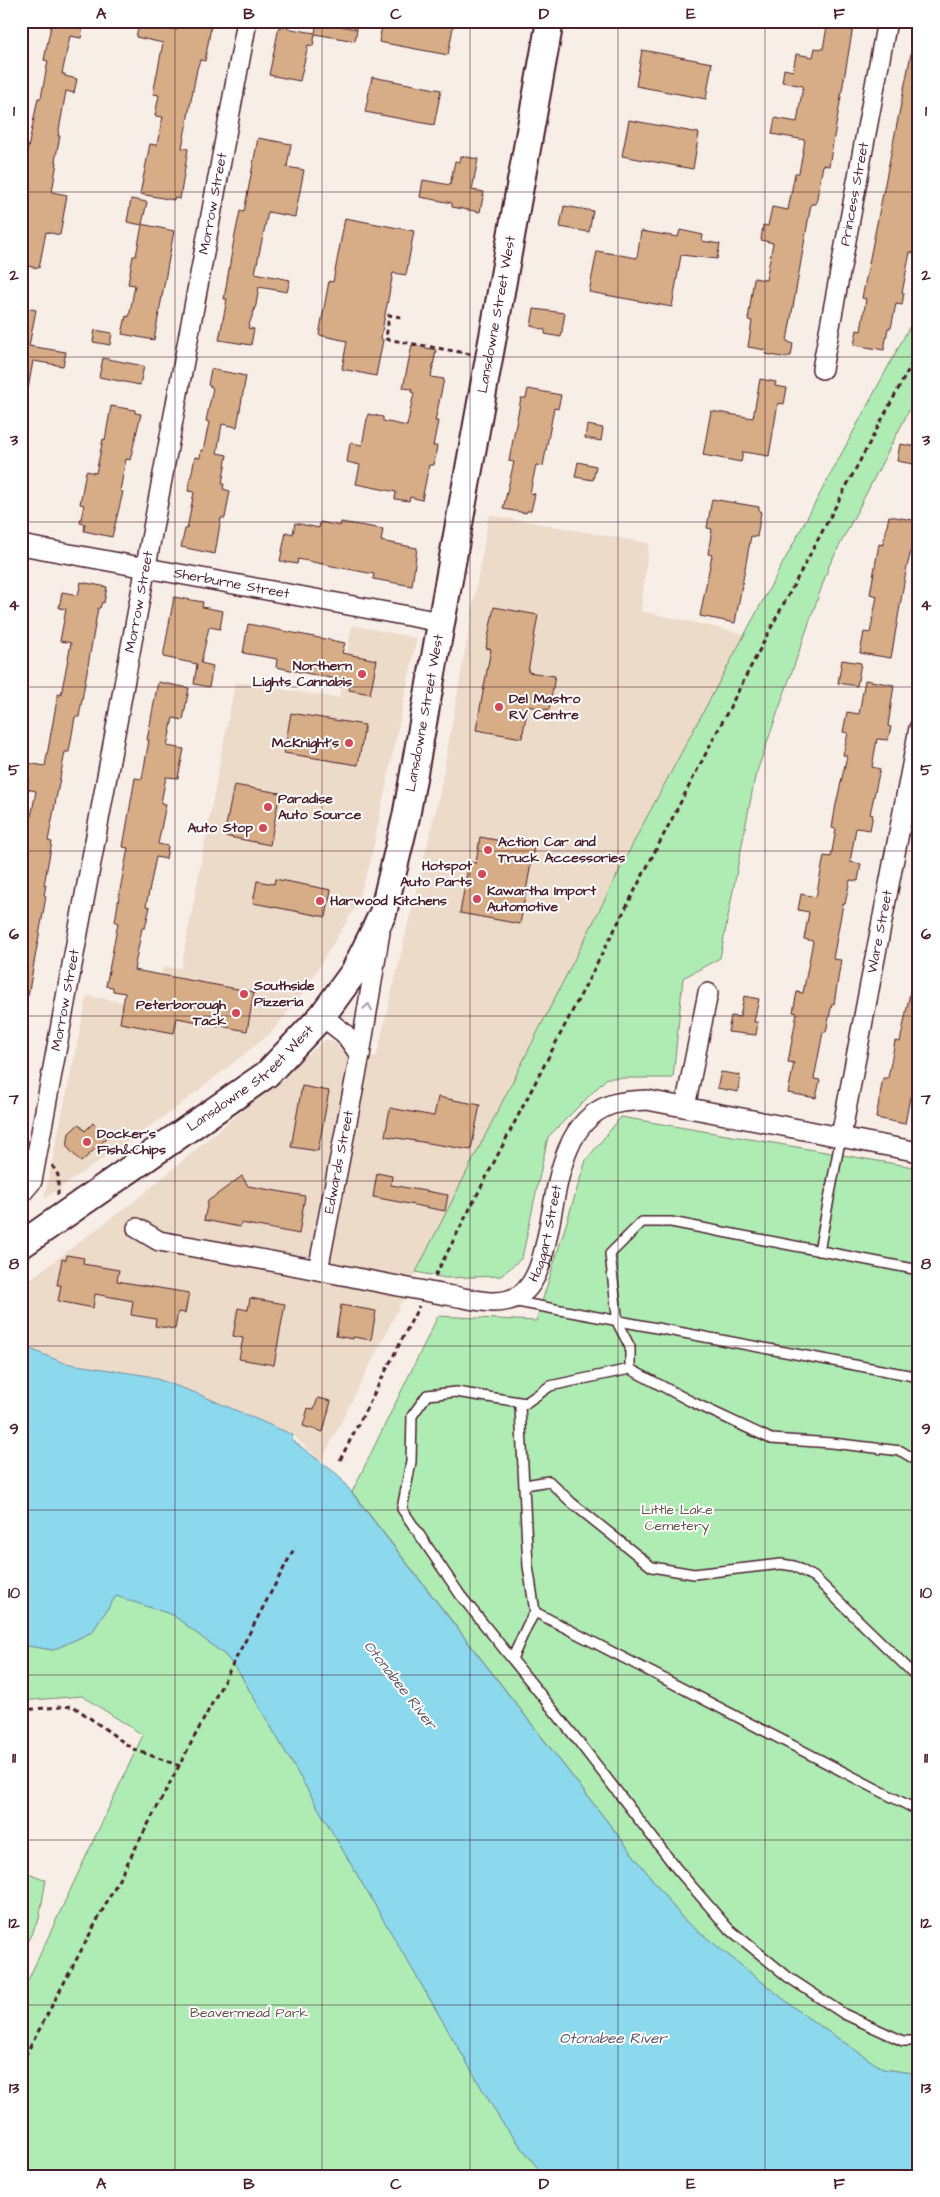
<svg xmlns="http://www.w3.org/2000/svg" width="940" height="2197" viewBox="0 0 940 2197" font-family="'Architects Daughter',sans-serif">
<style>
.built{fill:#eddbca}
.green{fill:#aeecb3;stroke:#7c866f}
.water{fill:#8cd8ed;stroke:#728e9f}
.building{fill:#d6ad87;stroke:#4a1f2b}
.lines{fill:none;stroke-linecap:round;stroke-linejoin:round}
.service-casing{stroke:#4a1f2b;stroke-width:12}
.minor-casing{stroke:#4a1f2b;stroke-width:22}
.secondary-casing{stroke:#4a1f2b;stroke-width:30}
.path{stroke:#4a1f2b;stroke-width:3;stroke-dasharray:5 4;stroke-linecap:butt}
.service{stroke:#fff;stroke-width:9}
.minor{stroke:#fff;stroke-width:19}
.secondary{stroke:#fff;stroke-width:26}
.oneway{stroke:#ae9aa0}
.grid{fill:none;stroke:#4a1f2b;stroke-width:1;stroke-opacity:0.55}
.poi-dot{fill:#d1495b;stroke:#fff;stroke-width:2}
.labels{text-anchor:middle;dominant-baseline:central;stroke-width:4;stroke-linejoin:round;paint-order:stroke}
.street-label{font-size:14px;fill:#4a1f2b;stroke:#fff}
.poi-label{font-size:14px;font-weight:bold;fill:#4a1f2b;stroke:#fff;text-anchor:start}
.park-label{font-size:14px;fill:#63524d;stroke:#fff}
.water-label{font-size:15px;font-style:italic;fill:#5e5665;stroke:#fff}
.neatline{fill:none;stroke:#4a1f2b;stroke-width:2}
.grid-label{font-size:16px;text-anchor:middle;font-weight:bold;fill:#4a1f2b}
</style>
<rect width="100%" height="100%" fill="#f7efe7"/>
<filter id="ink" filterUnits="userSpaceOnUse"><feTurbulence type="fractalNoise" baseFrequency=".02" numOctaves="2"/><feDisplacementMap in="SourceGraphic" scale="10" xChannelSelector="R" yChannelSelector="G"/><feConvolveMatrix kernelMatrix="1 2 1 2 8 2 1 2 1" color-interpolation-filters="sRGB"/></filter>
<g filter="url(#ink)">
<g class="built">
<path d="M489,515L649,543L641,611L746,634L641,828L321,1462L293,1435L196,1393L149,1376L64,1363L21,1345V1286L142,1195L326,1039L376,1057L440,791Z"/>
<path d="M352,625L417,638L369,868L355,908L303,993L271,1033L175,1109L44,1199L87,996L155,1007L163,967L181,968L235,682L339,698Z"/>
</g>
<g class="green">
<path d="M919,309V391L829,566L755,777L720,958L683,978L673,1078H607L548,1137L522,1258L501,1276L445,1278L416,1272L641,828Z"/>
<path d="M621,1117L919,1168V2074L883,2069L801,2013L683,1919L352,1492L438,1316L536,1321L586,1160Z"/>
<path d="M116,1596L173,1615L226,1656L240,1674L501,2121L544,2176H21V1995L143,1735L82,1696L21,1701V1650L29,1646L53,1650L92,1632Z"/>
<path d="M21,1870L46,1880L39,1919L21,1954Z"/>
</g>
<path class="water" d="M21,1345L64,1363L149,1376L196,1393L293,1435L292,1440L338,1475L683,1919L801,2013L883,2069L919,2074V2176H544L501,2121L240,1674L226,1656L173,1615L116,1596L92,1632L53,1650L29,1646L21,1650Z"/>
<g class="building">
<path d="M52,21H70L83,24L81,38L70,36L62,74H65V76L77,79L74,93L66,91L58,136H60L55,161L57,162L52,192L67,195L60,235L46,232L39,268L21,265V183L38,98H41L48,61L44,60Z"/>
<path d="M179,21H212L205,61L200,60L197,69L182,148L188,149L180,199L174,198V200L140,194L150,144L156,145L157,144L163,117L155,116L159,95L153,94L163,43L136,37L139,23L177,30Z"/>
<path d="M383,21H454L448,55L379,42Z"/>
<path d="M828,21H854L829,166L823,165L816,204H811L787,341L793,344L791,356H788L787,358L765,354L766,350L748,347L752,321L748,320L754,278L766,280L773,243L761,240L763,225L768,226L772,207L788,210L795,173H799L805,140L772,134L775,118L797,122L803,86L782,82L784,69L793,71L796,54L813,57L815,48L823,49Z"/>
<path d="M317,22L357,29L355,41L315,34L313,46L308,45L300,81L269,75L279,27L315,33Z"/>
<path d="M912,49L919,50V245L917,254L910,252L902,293H904L902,305L896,304L891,328H888L884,350L854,345L857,330L861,331L866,299L862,298Z"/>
<path d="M642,50L712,63L706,99L636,86Z"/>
<path d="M372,77L441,90L434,125L365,112Z"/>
<path d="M629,120L699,133L693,169L622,156Z"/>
<path d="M258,138L291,144L287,167L304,170L295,217L268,212L255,273L290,280L287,292L259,287L256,305L248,328L254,329L251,345L219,340L227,299H224L233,245L240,211L244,212Z"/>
<path d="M461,156L478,159L472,190L484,192L480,212L452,207V203L420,197L423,180L450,185L455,161L460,162Z"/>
<path d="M131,199L147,202L142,224L174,231L154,340L122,334L126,316L129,317L135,285L128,284L133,256H136L142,225L127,222Z"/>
<path d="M564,206L593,211L589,232L560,227Z"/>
<path d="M345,218L414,231L406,275L393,273L382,331L381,339L383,340L376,376L342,369L347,341L319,335L329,281L333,282Z"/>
<path d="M680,230L703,235L702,241L720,244L717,259L681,255L672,307L589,292L597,251L637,258L641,231L678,237Z"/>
<path d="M21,307L36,310L29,346L66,352L63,366L33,361L28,389L21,388Z"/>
<path d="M534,309L565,313L561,337L545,334V330L531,326Z"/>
<path d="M95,330L112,333L110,345L93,342Z"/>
<path d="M412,345L436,350L431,377L444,379L435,421H438L433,446H437L434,465H429L422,500L410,497L409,501L395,499L396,492L356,484L360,465L347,462L350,443L362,445L368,414L383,417V421L407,426L414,393L411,392L412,389L403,388Z"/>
<path d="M103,358L144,366L140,385L99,377Z"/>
<path d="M211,369L246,376L237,427L222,424L217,453L227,455L222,484H224L223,489L230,491L225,518H221L215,554L181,547L185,529H187L194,492L188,491L195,457L200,458L201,450L203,451L209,422L206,421L213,388L208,385Z"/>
<path d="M760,379L776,382L775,386L787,388L784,404L778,403L769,456L743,452L741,462L703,455L711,411L753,418Z"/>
<path d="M528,389L561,395L558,409L554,408L543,466L536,465L530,493L535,494L531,511H527L526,513L503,509L514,462L509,461L521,398H526Z"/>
<path d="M111,406L135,410V413L141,414L130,460L126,459L120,491L123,492L112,537L84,531L85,524L80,523L84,505L80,504L86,471L96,473L103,439L105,440Z"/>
<path d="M587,425L603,428L601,441L585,438Z"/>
<path d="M900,444L919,447V465L897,461Z"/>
<path d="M578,462L596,466L593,480L575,477Z"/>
<path d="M712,499L759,507V511L761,512L757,537L751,536L735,623L700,616L712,555L708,554L712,529L707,528Z"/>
<path d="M889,516L919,521V540L915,539L913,542L906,571L891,658L860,653L864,632L870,633L877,596L870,594L879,544L883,545Z"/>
<path d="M320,522L340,526L341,522L383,529L381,541L417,548L412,586L373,579L374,574L337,567L298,559L297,564L280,561L286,532L293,534L295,523L319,528Z"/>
<path d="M81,582L107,587L104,603L102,602L100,608H98L79,717H75L69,752H65L48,841L52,842L44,885H46L44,895L46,896L42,919L28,996L21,995V916L25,900H21L24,870L21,869V843H26L36,791L27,789L29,778H25L28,763L45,766L58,694L61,695L71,643L60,641L66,609L59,608L62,592L78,595Z"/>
<path d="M174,597L203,602L202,607L223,611L220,629L209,627L201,663L213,666L209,687L194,684L197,664L163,657Z"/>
<path d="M494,607L538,615L528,672L555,676L549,710L528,706L522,738L476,730L491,649L486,648Z"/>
<path d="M248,624L345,643L342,653L377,660L370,694L349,690L350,682L276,667L277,659L243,653Z"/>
<path d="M842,660L861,663L857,686L838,683Z"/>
<path d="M865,680L894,685L888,726L891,727L888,740L877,739L872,767L880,769L870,814L873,815L870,830L856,828L850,862L861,864L858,881L850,880L845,904H843L833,959L841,960L834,1004H832L826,1032H823L814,1079L820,1080L816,1098L788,1093L794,1063L788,1062L797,1013L793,1012L797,992L803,993L813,941L804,939L809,912L798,910L801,894L816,897L824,856L831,857L836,829L832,828L836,804L847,756L843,755L848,733L843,732L847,712L859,714Z"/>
<path d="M158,682L189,688L183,720L173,718L167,746L184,749L178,778L166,777L161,803L166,804L158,844L168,846L166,859L156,857L146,906L150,907L145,928H142L134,970L254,992L247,1031L177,1018L174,1033L120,1023L125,993L113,991V987L106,986L118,923L115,922L120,890L128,848L123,847L135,778L142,779L149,740H147Z"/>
<path d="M291,713L365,725L358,765L284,753Z"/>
<path d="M234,785L280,793L270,845L224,836Z"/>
<path d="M480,837L534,847L520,924L460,913L469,862L476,863Z"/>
<path d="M275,879L331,890L326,917L253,903L257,881L274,884Z"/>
<path d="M912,983L919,984V1098L910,1097L905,1124L876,1118L883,1078H888L895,1041L900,1042Z"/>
<path d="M744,996L759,999L754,1022H758L756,1035L728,1032L731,1016L740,1017Z"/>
<path d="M721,1072L740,1075L738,1092L717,1088Z"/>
<path d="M302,1086L329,1091L318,1151L291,1147Z"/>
<path d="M438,1097L480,1105L471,1150L385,1136L390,1108L434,1116Z"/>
<path d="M93,1123L107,1138L81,1162L67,1147L69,1133L79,1124L85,1131Z"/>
<path d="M377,1173L392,1176L391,1185L448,1195L445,1211L373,1197Z"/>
<path d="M242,1176L248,1186L305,1196L299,1234L241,1223L240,1227L204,1220L208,1201Z"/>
<path d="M67,1255L84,1258L83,1264L119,1270L117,1281L189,1293L185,1313L178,1312L175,1329L155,1326L156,1319L131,1315L133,1301L95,1294L93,1308L58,1301L61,1285H57L62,1259L66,1260Z"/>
<path d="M250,1298L285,1304L274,1365L239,1359L243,1338L233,1336L238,1308L248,1310Z"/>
<path d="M341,1305L376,1311L371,1340L353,1337V1339L336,1336Z"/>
<path d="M318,1398L331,1401L323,1432L303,1426L308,1408L314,1409Z"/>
</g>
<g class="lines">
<g class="service-casing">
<g id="service">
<path d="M819,1251L841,1136"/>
<path d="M919,1270L671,1222H642L610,1254L618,1324L630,1347V1369L550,1386L520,1407L528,1566L535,1612L919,1811"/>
<path d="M512,1301L919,1377"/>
<path d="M630,1369L690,1401L771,1439L832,1443L901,1451L919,1462"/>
<path d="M526,1403L456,1392L427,1395L412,1416L411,1462L402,1509L461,1596L575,1737L677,1869L728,1928L788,1977L844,2014L903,2041H919"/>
<path d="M525,1485L549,1481L572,1503L652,1567L694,1574L781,1564L794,1566L814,1577L919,1679"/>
<path d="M512,1659L527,1626L535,1612"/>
</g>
</g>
<g class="minor-casing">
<g id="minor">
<path id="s1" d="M822,369L887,21"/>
<path id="s2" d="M21,545L441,622"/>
<path d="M322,1016L345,1034L360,1055"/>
<path d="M685,1107L708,993"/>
<path id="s3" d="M841,1136L919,728"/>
<path id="s4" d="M21,1194L32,1181L247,21"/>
<path id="s5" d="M137,1228L159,1241C220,1252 281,1262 342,1275C379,1282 416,1290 453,1296C471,1299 491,1305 509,1300C569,1285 532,1133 610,1105C621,1101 635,1101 647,1100L919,1152"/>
<path id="s6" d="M318,1270L360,1055L380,932"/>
</g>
</g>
<g class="secondary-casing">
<g id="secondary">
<path id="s7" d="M21,1245L267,1074L322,1016L354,972L383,913L406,817L550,21"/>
</g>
</g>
<g class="path">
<path d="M401,317L389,315L386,339L471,354"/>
<path d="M52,1165L58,1175V1195"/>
<path d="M435,1276L774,622L919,350"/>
<path d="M340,1460L419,1306"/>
<path d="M21,1710L73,1706L133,1749L180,1766"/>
<path d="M21,2064L295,1547"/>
</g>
<use href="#service" class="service"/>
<use href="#minor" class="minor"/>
<use href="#secondary" class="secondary"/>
</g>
<defs><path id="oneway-chevron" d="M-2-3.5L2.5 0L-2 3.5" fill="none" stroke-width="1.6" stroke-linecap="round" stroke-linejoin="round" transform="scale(1.25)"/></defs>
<use class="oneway" href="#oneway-chevron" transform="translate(368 1007) rotate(-81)"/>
</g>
<path class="grid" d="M175,21V2176M322,21V2176M470,21V2176M618,21V2176M765,21V2176M21,192H919M21,357H919M21,522H919M21,687H919M21,851H919M21,1016H919M21,1181H919M21,1346H919M21,1510H919M21,1675H919M21,1840H919M21,2005H919"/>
<g class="poi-dot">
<circle cx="362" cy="674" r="5"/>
<circle cx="499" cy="707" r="5"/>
<circle cx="349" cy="743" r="5"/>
<circle cx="268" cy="807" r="5"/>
<circle cx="263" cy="828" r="5"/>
<circle cx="488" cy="850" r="5"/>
<circle cx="482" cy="874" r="5"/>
<circle cx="477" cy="899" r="5"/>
<circle cx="320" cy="901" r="5"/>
<circle cx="244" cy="994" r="5"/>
<circle cx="236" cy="1013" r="5"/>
<circle cx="87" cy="1142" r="5"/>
</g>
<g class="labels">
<g class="street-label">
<text stroke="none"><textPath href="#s1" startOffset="178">Princess Street</textPath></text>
<text stroke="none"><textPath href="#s4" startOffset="1011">Morrow Street</textPath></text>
<text stroke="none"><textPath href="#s7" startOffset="1109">Lansdowne Street West</textPath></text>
<text stroke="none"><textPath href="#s2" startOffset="214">Sherburne Street</textPath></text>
<text stroke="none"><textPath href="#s4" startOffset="606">Morrow Street</textPath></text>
<text stroke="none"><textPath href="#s7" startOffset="704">Lansdowne Street West</textPath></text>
<text stroke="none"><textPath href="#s3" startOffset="208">Ware Street</textPath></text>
<text stroke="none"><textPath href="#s4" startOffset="201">Morrow Street</textPath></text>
<text stroke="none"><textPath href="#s7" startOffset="284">Lansdowne Street West</textPath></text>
<text stroke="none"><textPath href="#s6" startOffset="110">Edwards Street</textPath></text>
<text stroke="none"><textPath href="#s5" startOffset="462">Haggart Street</textPath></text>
</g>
<g class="poi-label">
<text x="352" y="666" text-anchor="end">Northern<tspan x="352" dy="16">Lights Cannabis</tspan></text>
<text x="509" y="699">Del Mastro<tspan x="509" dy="16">RV Centre</tspan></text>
<text x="339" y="743" text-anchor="end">McKnight's</text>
<text x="278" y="799">Paradise<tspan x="278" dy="16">Auto Source</tspan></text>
<text x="253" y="828" text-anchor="end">Auto Stop</text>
<text x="498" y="842">Action Car and<tspan x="498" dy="16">Truck Accessories</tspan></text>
<text x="472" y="866" text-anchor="end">Hotspot<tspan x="472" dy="16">Auto Parts</tspan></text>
<text x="487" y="891">Kawartha Import<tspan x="487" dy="16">Automotive</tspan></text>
<text x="330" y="901">Harwood Kitchens</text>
<text x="254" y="986">Southside<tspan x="254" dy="16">Pizzeria</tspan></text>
<text x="226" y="1005" text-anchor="end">Peterborough<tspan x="226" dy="16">Tack</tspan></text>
<text x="97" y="1134">Docker's<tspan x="97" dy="16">Fish&amp;Chips</tspan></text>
</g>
<g class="park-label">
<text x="677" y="1510">Little Lake<tspan x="677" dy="16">Cemetery</tspan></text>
<text x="249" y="2013">Beavermead Park</text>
</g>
<g class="water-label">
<text transform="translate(400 1685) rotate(52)">Otonabee River</text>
<text x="613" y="2038">Otonabee River</text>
</g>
</g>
<rect width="940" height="2197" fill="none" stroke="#fff" stroke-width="55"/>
<rect x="28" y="28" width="884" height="2142" class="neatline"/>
<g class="grid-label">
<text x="101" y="19">A</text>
<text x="249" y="19">B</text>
<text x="396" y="19">C</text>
<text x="544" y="19">D</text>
<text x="691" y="19">E</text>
<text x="839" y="19">F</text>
<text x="14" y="116">1</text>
<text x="926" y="116">1</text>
<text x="14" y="280">2</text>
<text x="926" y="280">2</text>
<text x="14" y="445">3</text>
<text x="926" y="445">3</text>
<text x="14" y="610">4</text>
<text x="926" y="610">4</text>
<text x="14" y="775">5</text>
<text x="926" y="775">5</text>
<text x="14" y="939">6</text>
<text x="926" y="939">6</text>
<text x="14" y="1104">7</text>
<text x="926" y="1104">7</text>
<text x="14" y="1269">8</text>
<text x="926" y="1269">8</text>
<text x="14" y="1434">9</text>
<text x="926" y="1434">9</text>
<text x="14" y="1598">10</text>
<text x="926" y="1598">10</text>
<text x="14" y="1763">11</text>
<text x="926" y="1763">11</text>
<text x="14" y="1928">12</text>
<text x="926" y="1928">12</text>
<text x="14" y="2093">13</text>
<text x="926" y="2093">13</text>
<text x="101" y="2189">A</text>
<text x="249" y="2189">B</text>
<text x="396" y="2189">C</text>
<text x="544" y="2189">D</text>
<text x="691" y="2189">E</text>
<text x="839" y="2189">F</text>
</g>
</svg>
